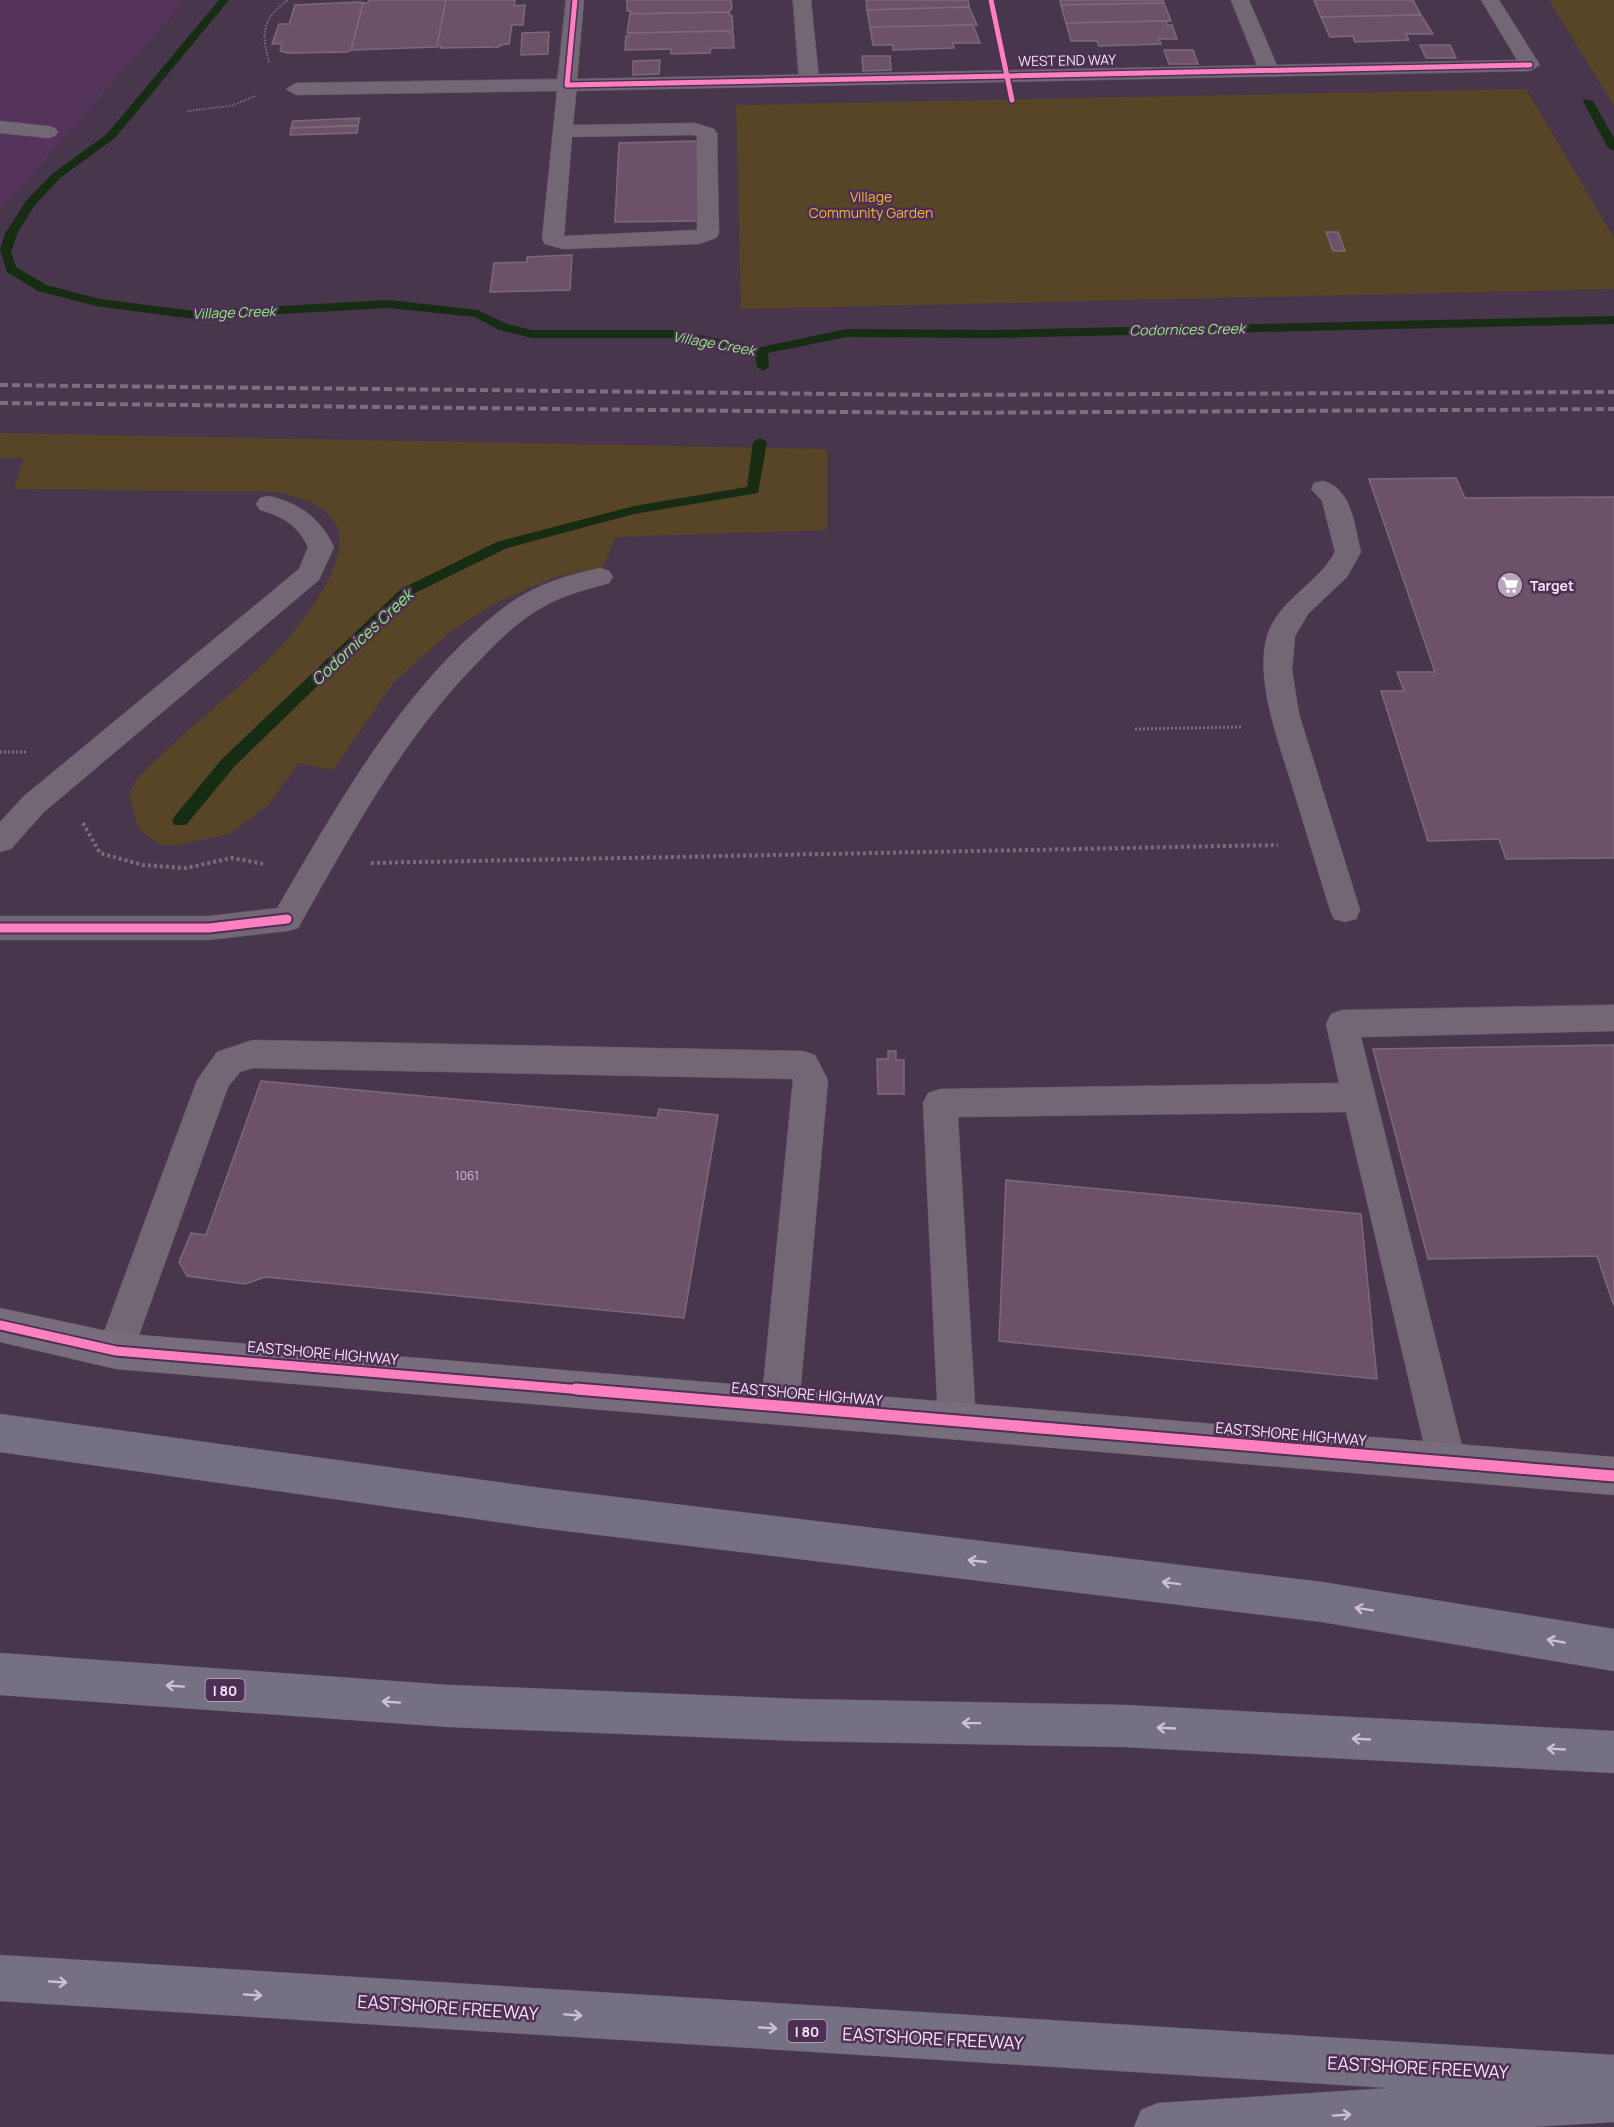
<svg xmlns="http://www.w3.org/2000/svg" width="1614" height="2127" viewBox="0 0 1614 2127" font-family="Manrope,sans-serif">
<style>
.built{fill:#55345c}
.green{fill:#584426}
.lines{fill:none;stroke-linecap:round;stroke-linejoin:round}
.stream{fill:#162c13;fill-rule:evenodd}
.building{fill:#6c5168;stroke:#7b6a79;stroke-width:1.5}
.lane-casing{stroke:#625365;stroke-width:1}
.street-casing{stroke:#625365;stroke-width:1}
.secondary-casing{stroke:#625365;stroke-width:1}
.highway-casing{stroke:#625365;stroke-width:1}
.path-far2{stroke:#786b7a;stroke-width:2;stroke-dasharray:1.5 1.5;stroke-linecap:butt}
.path-far1{stroke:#786b7a;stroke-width:3;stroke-dasharray:2 2;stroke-linecap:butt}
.path{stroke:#786b7a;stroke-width:4;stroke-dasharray:3 3;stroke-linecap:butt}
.lane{fill:#736776;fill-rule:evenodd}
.street{fill:#736776;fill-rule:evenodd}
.secondary{fill:#776d7d;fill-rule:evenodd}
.highway{fill:#767083;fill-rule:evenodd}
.rail{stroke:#7b6e7f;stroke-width:4;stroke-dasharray:8 4;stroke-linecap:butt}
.cycleway-far2-casing{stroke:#4e2f54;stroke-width:8}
.cycleway-far1-casing{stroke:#4e2f54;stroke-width:13}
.cycleway-casing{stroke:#4e2f54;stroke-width:15}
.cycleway-far2{stroke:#ff80c0;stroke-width:5}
.cycleway-far1{stroke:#ff80c0;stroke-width:9}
.cycleway{stroke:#ff80c0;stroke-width:11}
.oneway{stroke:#d0c0d6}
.labels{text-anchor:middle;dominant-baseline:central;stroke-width:5;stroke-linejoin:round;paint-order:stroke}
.number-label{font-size:12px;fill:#d4bed5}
.far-street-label{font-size:14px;fill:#f6e2f9;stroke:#4e2f54}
.far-park-label{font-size:14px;fill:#f0b337;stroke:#4e2f54}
.far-water-label{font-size:14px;font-style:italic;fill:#8af279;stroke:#4e2f54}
.far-poi-label{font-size:14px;font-weight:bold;fill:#f6e2f9;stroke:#4e2f54;text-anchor:start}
.shield{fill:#4e2f54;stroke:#c4acc8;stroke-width:1.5}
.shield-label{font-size:14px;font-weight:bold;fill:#f6e2f9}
.street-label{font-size:15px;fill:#f6e2f9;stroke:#4e2f54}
.water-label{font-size:16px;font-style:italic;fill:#8af279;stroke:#4e2f54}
.near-street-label{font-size:18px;fill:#f6e2f9;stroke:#4e2f54}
</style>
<rect width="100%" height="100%" fill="#48374c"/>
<path class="built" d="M0,0H185L0,211Z"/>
<g class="green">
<path d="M1549,0H1614V106Z"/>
<path d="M1526,89L1614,238V289L741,309L736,105Z"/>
<path d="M0,433L827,449V530L615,537L603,567L555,577L496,603L451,631L394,682L333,770L299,763L268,805L231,833L180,845H160L138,828L129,794L137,779C183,731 237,692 282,645C303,623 354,556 336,525C324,503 301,498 278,492L15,489L23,458H0Z"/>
</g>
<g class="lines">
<g class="stream">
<path d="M219,0H229L115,138L60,178L35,205L18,232L11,252L16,267L46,285L100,299L194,311L389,300L478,310L507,324L532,330H674L761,347L847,329L991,330L1614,316V324L991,338L847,337L768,353L769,367L763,371L757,367L755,354L674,338H532L499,330L475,317L389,308L194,319L96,306L38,291L7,272L0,249L6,232L26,201L52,174L107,134Z"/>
<path d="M1584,99L1593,101L1614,138V151L1608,148L1583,101Z"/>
<path d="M760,438L767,442L758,493L634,514L507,548L411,595L234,767L186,825H174L172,821L174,817L222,759L401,589L497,542L634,506L747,487L753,442Z"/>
</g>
</g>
<g class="building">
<path d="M369,0H446L437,47L351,50L363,3H368Z"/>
<path d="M446,0H515L514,6L525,5L523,25H512L509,44L500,45L499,47L440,48L441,46H437Z"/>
<path d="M627,0H731L732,8L729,12L630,14L631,11H627Z"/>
<path d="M866,0H968L969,7L867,10Z"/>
<path d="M1060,0H1163L1164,3L1061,5Z"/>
<path d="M1314,0H1413L1421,15L1321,17Z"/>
<path d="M360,2L363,3L351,50L348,52L288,53L280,51L282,44H272L279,24H289L295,5Z"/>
<path d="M1164,3L1171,21L1066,23L1061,5Z"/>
<path d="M969,7L977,25L870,27L867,10Z"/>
<path d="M729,12L730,16H732L733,31L627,33L630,14Z"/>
<path d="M1421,15L1433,34H1406L1409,40L1355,42L1353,36L1330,37L1321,17Z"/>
<path d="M1166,21L1167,25H1172L1177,39H1159L1161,44L1099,46L1097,41H1071L1066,23Z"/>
<path d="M973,25L980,43H953L954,48L893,50V45H873L870,27Z"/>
<path d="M729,31V33H733L734,48H711L710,53L671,54V49L625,50L626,36H629V33Z"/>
<path d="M549,32L548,54L521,55L522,33Z"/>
<path d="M1420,45H1450L1456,58H1426Z"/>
<path d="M1164,50H1193L1198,64H1169Z"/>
<path d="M862,56H890L891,70L863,71Z"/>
<path d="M660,60L659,74L633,75V61Z"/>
<path d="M360,118L358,125L291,128L293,121Z"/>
<path d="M358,126L357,133L290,135L291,128Z"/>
<path d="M697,141L698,221L615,222L619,143Z"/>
<path d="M1326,232H1338L1345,251H1333Z"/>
<path d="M572,255L570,290L490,292L494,263L527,262V257Z"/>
<path d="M1456,478L1465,498L1614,497V858L1506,859L1499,839L1428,841L1381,691H1404L1397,672H1435L1369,479Z"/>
<path d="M1614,1045V1306L1597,1256L1428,1259L1373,1049Z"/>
<path d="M888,1051H896V1060H904V1094H878L877,1059H888Z"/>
<path d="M261,1081L657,1118L659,1109L718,1115L684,1318L265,1277L245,1284L187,1276L179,1262L191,1233L206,1235Z"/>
<path d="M1006,1180L1361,1214L1377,1379L999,1341Z"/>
</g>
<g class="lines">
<g class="lane-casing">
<g id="lane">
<path d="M793,0H811L819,79L809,85L799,79Z"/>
<path d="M1231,0H1249L1279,70L1276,74L1269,76L1259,70Z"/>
<path d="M567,79L577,85L573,125L695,123L714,129L717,133L719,233L716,238L699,244L563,249L545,244L542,239L557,91L296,95L286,89L296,83ZM693,135L697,136V230L564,236L572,137Z"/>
<path d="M0,121L48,126L55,128L58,132L55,136L48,138L0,133Z"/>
<path d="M1323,481C1353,489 1354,526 1361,552L1347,577L1308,614L1295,636L1292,670L1299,714L1360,910L1356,919L1345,922L1334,919L1330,910C1318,871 1306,831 1294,792C1281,748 1254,682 1267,636C1278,600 1318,584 1335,552L1322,501L1311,489L1314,483Z"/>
<path d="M269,496C301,504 319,517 334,547L319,580L44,812L11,849L0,852V822L24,796L299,569L308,547C298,526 283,516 260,510L256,504L260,498Z"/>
<path d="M600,568L609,571L613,577L609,583C585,590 563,595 541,608C518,621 497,642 479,661C403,737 351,835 298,928L287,931L276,928L272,919L276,910C330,818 383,722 460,646C479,628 500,608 523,595C547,581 573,574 600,568Z"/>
<path d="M1614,1005V1031L1361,1037L1466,1462L1461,1476L1447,1481L1433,1476L1428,1462L1346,1112L958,1117L976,1421L970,1434L957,1440L944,1434L938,1421L923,1103L928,1093L940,1089L1339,1083L1326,1024L1331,1014L1342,1010Z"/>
<path d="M253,1040L803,1051L815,1055L828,1080L799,1407L793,1420L780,1425L767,1420L761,1407L793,1079L253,1068L240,1072L228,1087L129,1363L116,1369L103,1363L97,1351L197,1080L217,1052Z"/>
</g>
</g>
<g class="street-casing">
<g id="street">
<path d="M566,0H584L577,79L1517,60L1481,0H1499L1540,65L1530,71L567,91L557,85Z"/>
<path d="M287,907L298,910L302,919L298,928L287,931L209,940H0V916H209Z"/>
</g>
</g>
<g class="secondary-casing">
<path id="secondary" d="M0,1308L116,1333L1614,1457V1495L116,1369L0,1342Z"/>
</g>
<g class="highway-casing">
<g id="highway">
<path d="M0,1414L541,1488L1322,1582L1614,1629V1671L1322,1622L541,1528L0,1452Z"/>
<path d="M0,1653L449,1685L800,1699L1125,1705L1614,1731V1773L1125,1747L800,1741L449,1727L0,1695Z"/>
<path d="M0,1955L1614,2055V2122L1531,2127H1134L1141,2110L1158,2103L1390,2088L0,2001Z"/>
</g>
</g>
<g class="path-far2">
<path d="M269,62C261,33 262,19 288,0"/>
<path d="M187,111L231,106L255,96"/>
</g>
<g class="path-far1">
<path d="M1135,729L1242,727"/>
<path d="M0,752H26"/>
</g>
<g class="path">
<path d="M83,823L100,853L143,865L186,868L232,858L264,864"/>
<path d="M371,863L1278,845"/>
</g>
<use href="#lane" class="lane"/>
<use href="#street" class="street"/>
<use href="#secondary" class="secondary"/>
<use href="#highway" class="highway"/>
<g class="rail">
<path d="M0,385L938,395L1614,392"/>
<path d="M0,403L939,413L1614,409"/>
</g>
<g class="cycleway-far2-casing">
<g id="cycleway-far2">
<path d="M575,0L567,85L1530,65"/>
<path d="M991,0L1012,100"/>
</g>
</g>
<g class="cycleway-far1-casing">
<g id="cycleway-far1">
<path d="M0,928H209L287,919"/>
<path d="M0,1325L116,1351L594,1391"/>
</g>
</g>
<g class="cycleway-casing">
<path id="cycleway" d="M576,1389L1614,1476"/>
</g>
<use href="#cycleway-far2" class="cycleway-far2"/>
<use href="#cycleway-far1" class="cycleway-far1"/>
<use href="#cycleway" class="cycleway"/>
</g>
<defs><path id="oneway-shaft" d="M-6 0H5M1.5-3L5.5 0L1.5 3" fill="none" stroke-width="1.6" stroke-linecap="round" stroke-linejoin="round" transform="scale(1.5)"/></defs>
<g class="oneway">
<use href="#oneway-shaft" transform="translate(977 1561) rotate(-174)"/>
<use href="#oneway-shaft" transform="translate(1171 1583) rotate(-173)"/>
<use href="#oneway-shaft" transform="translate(1364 1609) rotate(-171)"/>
<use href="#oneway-shaft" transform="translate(1556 1641) rotate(-170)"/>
<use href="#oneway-shaft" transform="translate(175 1686) rotate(-176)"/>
<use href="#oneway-shaft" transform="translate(391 1702) rotate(-176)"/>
<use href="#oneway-shaft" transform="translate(971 1723) rotate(-179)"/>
<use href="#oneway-shaft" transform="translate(1166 1728) rotate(-177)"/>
<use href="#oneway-shaft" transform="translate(1361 1739) rotate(-177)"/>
<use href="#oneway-shaft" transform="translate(1556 1749) rotate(-177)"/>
<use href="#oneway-shaft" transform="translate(58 1982) rotate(4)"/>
<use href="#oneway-shaft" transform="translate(253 1995) rotate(4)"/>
<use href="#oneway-shaft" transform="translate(573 2015) rotate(4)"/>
<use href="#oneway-shaft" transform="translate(768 2028) rotate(4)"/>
<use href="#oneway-shaft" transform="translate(1342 2115) rotate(-4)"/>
</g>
<defs>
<g id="supermarket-disc" transform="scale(1.35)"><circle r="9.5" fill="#b9a6bc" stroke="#4e2f54"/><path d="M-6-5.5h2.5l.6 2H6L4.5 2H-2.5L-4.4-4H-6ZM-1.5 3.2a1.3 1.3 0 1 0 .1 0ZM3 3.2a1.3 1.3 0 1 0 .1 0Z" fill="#fff"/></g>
</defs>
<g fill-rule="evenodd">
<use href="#supermarket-disc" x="1510" y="585"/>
</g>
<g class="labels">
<g class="number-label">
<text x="467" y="1175">1061</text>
</g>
<g class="far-street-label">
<text transform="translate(1067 60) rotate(-1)">WEST END WAY</text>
</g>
<g class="far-park-label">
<text x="871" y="196">Village<tspan x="871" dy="16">Community Garden</tspan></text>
</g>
<g class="far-water-label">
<text transform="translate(234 312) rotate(-2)">Village Creek</text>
<text transform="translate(1187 329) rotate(-1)">Codornices Creek</text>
<text transform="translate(714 343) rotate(10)">Village Creek</text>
</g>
<g class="far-poi-label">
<text x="1530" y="585">Target</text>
</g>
<g class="shield">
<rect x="205.5" y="1679" width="39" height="22" rx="4.5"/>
<rect x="787.5" y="2020" width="39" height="22" rx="4.5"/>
</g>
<g class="shield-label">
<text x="225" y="1690">I 80</text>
<text x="807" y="2031">I 80</text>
</g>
<g class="street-label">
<text transform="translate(323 1353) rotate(5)">EASTSHORE HIGHWAY</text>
<text transform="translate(807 1394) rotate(5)">EASTSHORE HIGHWAY</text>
<text transform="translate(1291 1434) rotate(5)">EASTSHORE HIGHWAY</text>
</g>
<g class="water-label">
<text transform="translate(362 637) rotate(-43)">Codornices Creek</text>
</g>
<g class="near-street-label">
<text transform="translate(448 2007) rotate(4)">EASTSHORE FREEWAY</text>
<text transform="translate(933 2038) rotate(3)">EASTSHORE FREEWAY</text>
<text transform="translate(1418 2067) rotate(3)">EASTSHORE FREEWAY</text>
</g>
</g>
</svg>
